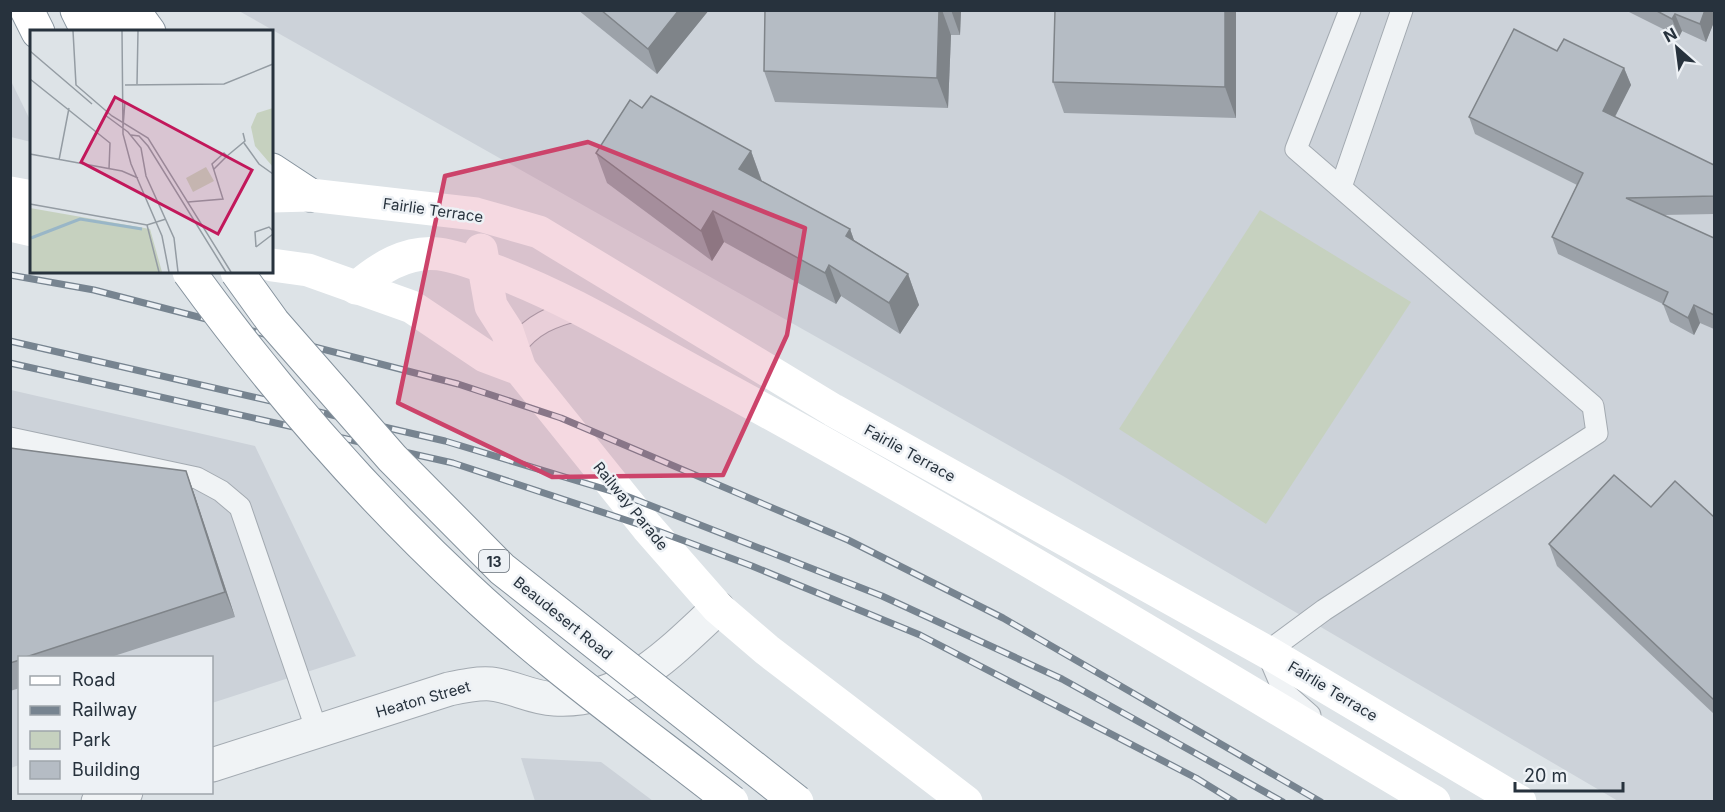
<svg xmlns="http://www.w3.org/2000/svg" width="1725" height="812" viewBox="0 0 1725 812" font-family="Inter,sans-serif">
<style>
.built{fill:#ccd2d9}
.green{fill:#c6d1bf}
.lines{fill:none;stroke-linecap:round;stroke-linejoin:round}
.lane-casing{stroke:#a3aab1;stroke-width:23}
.street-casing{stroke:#a3aab1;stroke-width:35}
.highway-casing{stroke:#85929d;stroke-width:35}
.lane{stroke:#f0f3f5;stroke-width:21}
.street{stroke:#f0f3f5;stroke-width:33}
.secondary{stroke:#fff;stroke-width:33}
.highway{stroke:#fff;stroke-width:33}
.rail-casing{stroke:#778490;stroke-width:7}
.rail{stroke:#edf1f5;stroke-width:4.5;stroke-dasharray:14;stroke-linecap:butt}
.highway-bridge-casing{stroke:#85929d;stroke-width:35;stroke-linecap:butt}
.highway-bridge{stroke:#fff;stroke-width:33}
.wall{fill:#9ca2a9}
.shaded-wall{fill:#7f8489}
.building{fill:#b5bcc4;stroke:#7f8489;stroke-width:1.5}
.marked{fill:#cc436a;fill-opacity:0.2;stroke:#cc436a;stroke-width:4.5;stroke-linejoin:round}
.labels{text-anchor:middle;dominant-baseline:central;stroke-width:5;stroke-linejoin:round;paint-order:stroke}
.shield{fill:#edf1f5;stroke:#626b74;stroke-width:1.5}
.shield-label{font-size:14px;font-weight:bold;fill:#27323d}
.street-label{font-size:15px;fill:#27323d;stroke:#edf1f5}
.inset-river{fill:none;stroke:#99b6c7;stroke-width:3}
.inset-road{fill:none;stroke:#949ca3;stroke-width:1.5}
.view{fill:#c2185b;fill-opacity:0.15;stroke:#c2185b;stroke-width:3}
.inset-edge{fill:none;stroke:#27323d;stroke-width:3}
</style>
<rect width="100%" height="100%" fill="#dde3e7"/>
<g class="built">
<path d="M239,11H1714V801H1618L1063,476Z"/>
<path d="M11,81L31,122V142L11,137Z"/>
<path d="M11,390L255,446L356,656L212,703V658H20L19,765L11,768Z"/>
<path d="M521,758L601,762L653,801H535Z"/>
</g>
<path class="green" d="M1260,210L1411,302L1266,524L1119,429Z"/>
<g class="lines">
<g class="lane-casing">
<g id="lane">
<path d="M1341,187L1402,10"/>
<path d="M514,348C532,324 552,316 581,309"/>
<path d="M10,438L197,478L221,491L240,507L317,731"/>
<path d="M1310,715L1284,692L1267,652L1324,610L1597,433L1593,406L1296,149L1350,10"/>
</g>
</g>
<g class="street-casing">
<g id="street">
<path d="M212,765L449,689C463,686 477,683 491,684C512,686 532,698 554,699C624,704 671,651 718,608"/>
<path d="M98,802L126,792"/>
</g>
</g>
<g class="highway-casing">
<g id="highway">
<path d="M27,10L38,32"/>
<path d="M77,10L88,32"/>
<path d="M105,10L116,32"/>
<path d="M133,10L149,32"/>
<path d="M272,170L310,195"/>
</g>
</g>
<use href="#lane" class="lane"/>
<use href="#street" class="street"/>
<g class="secondary">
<path d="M10,193L32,197"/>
<path d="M272,196L310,195L476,214L539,232L833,410L1267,652L1520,802"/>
<path d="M10,225L32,230"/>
<path d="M481,250L491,306L507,331L520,369"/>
<path d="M272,265L308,270L412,307L485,356L520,369L647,527L718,608L767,650L966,802"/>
<path d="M356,288C379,268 407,250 439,254C460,257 479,265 498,272C570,299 635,340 702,376C950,510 1192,658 1434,802"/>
</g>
<use href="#highway" class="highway"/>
<g class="rail-casing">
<g id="rail">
<path d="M10,275L94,290L458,384L561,418L848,540L1003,618L1321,802"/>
<path d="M10,341L445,441L621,494L882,596L1062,679L1283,802"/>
<path d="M10,363L453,463L647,527L752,566L920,635L1196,778L1235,802"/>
</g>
</g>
<use href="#rail" class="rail"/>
<g class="highway-bridge-casing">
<g id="highway-bridge">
<path d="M189,272C272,386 364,492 467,588C549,665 643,732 732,802"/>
<path d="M237,272L273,322L392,458L502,569L797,802"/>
</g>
</g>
<use href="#highway-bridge" class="highway-bridge"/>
</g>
<g class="wall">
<path d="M578,10H709L657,74Z"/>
<path d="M765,10H961L960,35H951L948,108L775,102L764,71Z"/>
<path d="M1055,10H1236V118L1064,113L1053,82Z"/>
<path d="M1625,10H1714V22L1706,42L1682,31L1679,37Z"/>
<path d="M1557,51L1624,68L1631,85L1615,117L1714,165V214L1663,215L1714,238V329L1700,323L1694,335L1670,322L1663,304L1558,254L1552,237L1577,185L1475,134L1469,117Z"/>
<path d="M642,108L751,151L762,181L850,229L854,240L908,274L919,305L900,334L841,296L836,304L724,242L712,261L607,183L596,153Z"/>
<path d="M10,448L186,471L195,496L235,617L111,657H20V688L10,691Z"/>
<path d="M1651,507L1714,517V714L1557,566L1549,544Z"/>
</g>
<g class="shaded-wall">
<path d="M679,10H709L657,74L648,49Z"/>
<path d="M939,10H942L951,35L948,108L937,78Z"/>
<path d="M951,10H961L960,35Z"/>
<path d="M1225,10H1236V118L1225,87Z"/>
<path d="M1705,10H1714V22L1706,42L1700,24Z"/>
<path d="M1675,14L1682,31L1679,37L1672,19Z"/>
<path d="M1624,68L1631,85L1609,128L1603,111Z"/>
<path d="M751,151L762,182L739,169Z"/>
<path d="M713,211L724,242L712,261L701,231Z"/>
<path d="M850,229L861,260L846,236Z"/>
<path d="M829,265L841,296L836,304L825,273Z"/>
<path d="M908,274L919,305L900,334L889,303Z"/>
<path d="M1694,305L1700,323L1694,335L1688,318Z"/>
<path d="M186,471L195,496L235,617L225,592Z"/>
</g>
<g class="building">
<path d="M601,10H679L648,49Z"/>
<path d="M765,10H939L937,78L764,71Z"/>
<path d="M1055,10H1225V87L1053,82Z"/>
<path d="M1655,10H1705L1700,24L1675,14L1672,19Z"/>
<path d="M1514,29L1557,51L1564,39L1624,68L1603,111L1714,165V196L1626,198L1714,238V315L1694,305L1688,318L1663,304L1668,292L1552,237L1583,173L1469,117Z"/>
<path d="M651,96L751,151L739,169L850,229L846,236L908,274L889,303L829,265L825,273L713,211L701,231L596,153L630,100L642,108Z"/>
<path d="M10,448L186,471L225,592L26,657H20V660L10,663Z"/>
<path d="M1614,475L1651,507L1675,481L1714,517V700L1549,544Z"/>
</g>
<path class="marked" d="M588,142L805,228L787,335L723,475L552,477L398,403L445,176Z"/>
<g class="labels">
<rect class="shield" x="479" y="550" width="30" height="22" rx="4.5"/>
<g class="shield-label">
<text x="494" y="561">13</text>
</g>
<g class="street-label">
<text transform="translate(433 210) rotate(8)">Fairlie Terrace</text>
<text transform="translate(910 453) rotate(29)">Fairlie Terrace</text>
<text transform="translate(631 506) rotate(51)">Railway Parade</text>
<text transform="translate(563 618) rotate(39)">Beaudesert Road</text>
<text transform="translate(1333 691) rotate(31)">Fairlie Terrace</text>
<text transform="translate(423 699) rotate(-16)">Heaton Street</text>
</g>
</g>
<g transform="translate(30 30)">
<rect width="243" height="243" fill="#dde3e7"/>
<path d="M243,78V137L225,116L221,97L227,83ZM176,137L184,151L163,162L156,148ZM0,178L120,199L132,242H0Z" fill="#c6d1bf"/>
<path class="inset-river" d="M1,208L50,189L112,199"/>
<path class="inset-road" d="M43,1L46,55L82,86L118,108L201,242M92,1L93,104L101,134L132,206L139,242M0,21L62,74M0,49L80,113L79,139M107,54L108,1M95,55L194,54L243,34M75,85L98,102L111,118L116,146L144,208L148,242M93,97L95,71M101,105L109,106L118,116L196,242M214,113L229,134L243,144M0,124L92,141L108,148M197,126L215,111L213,103M29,130L39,78M158,172L193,169L182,134L194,123L197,126L184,139M0,174L117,195L136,189M117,195L129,242M226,217L225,202L239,197L243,201M226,217L243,204"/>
<path class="view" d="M85,67L222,140L188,204L51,132Z"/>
<rect width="243" height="243" class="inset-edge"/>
</g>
<rect width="1725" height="812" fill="none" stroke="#27323d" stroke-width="24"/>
<rect x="18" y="656" width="195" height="138" fill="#edf1f5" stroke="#9ea5ab" stroke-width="1.5"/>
<rect x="30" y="676" width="30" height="9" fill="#ffffff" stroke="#9ea5ab" stroke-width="1.5"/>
<text x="72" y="686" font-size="18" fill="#27323d">Road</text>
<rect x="30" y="706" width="30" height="9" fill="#778490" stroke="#9ea5ab" stroke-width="1.5"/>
<text x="72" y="716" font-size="18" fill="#27323d">Railway</text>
<rect x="30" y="731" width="30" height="18" fill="#c6d1bf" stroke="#9ea5ab" stroke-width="1.5"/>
<text x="72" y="746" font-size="18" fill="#27323d">Park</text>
<rect x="30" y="761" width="30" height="18" fill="#b5bcc4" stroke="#9ea5ab" stroke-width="1.5"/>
<text x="72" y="776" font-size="18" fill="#27323d">Building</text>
<g transform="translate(1677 48) rotate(332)" stroke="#edf1f5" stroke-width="4.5" paint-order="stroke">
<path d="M0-4.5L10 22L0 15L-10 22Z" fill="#27323d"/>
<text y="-9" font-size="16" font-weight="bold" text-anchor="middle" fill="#27323d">N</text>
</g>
<path d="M1515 782v9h108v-9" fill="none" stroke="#27323d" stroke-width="3"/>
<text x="1524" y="782" font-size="18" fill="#27323d" stroke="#edf1f5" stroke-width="4.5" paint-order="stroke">20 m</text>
</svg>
